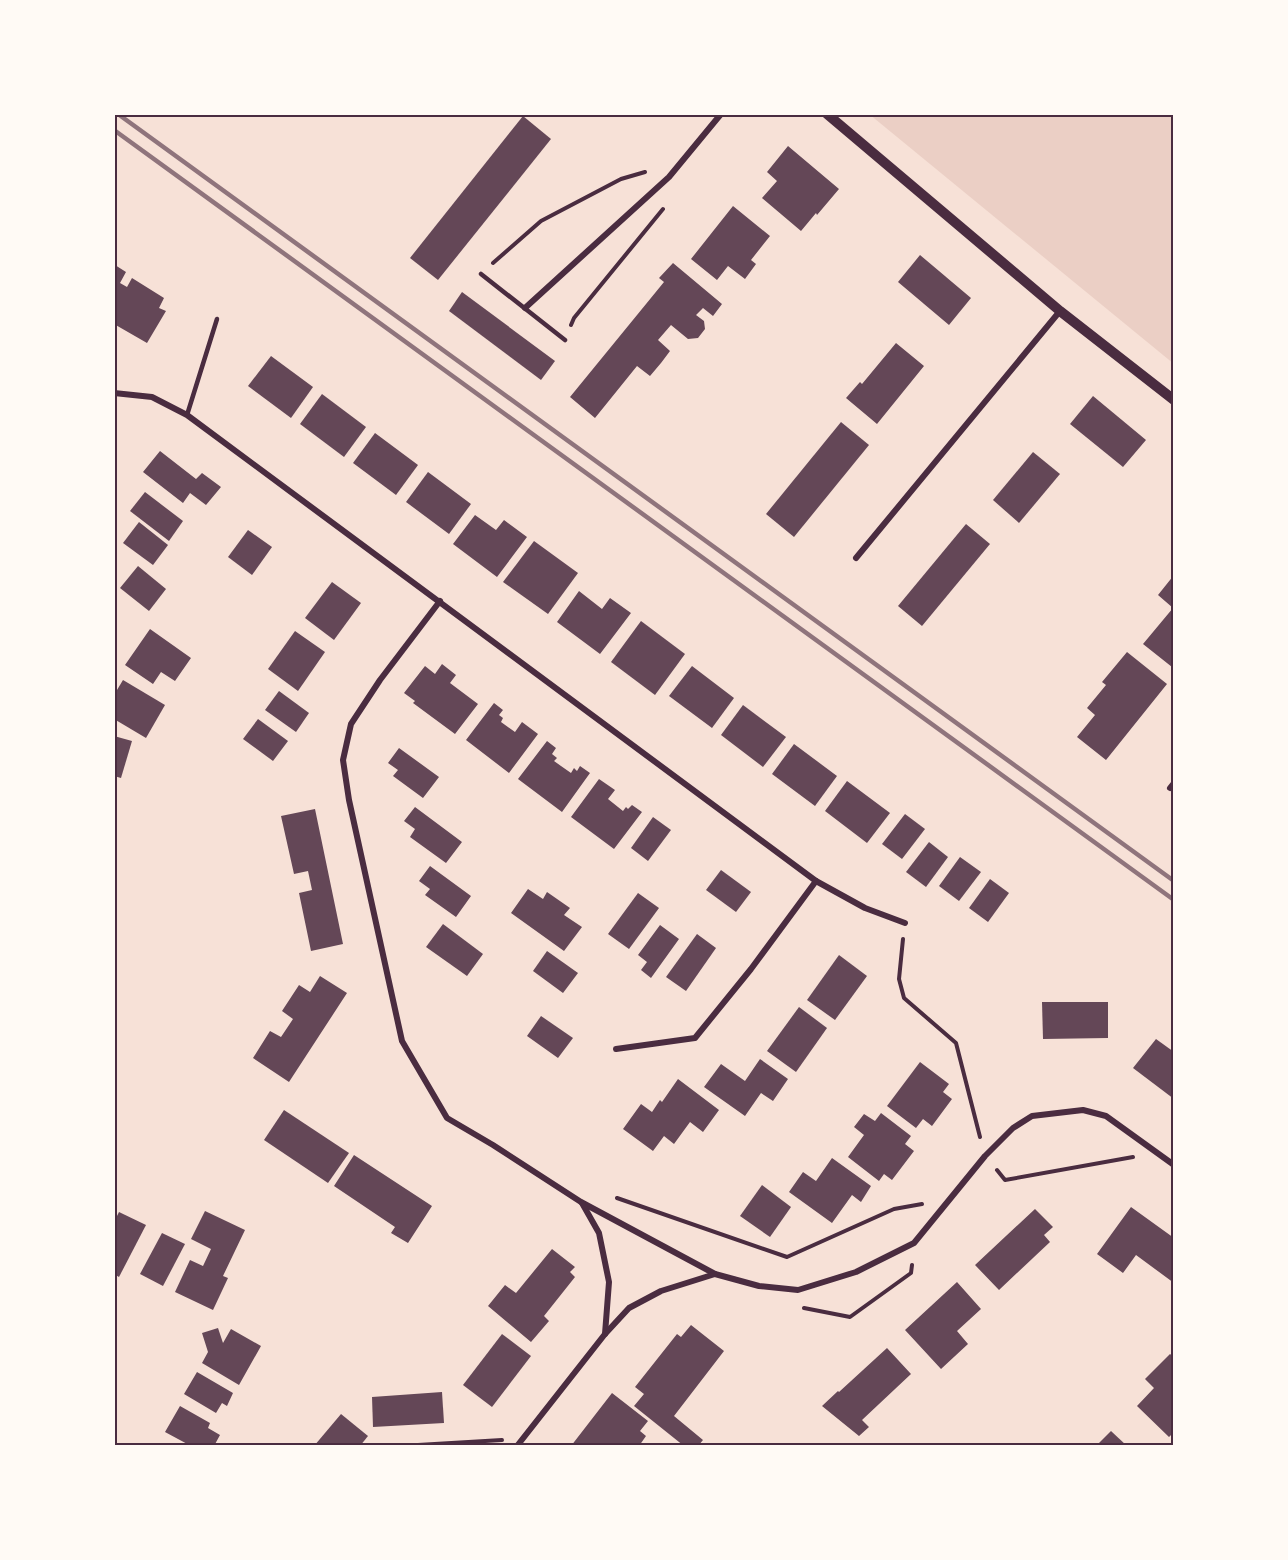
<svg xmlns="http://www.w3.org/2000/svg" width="1288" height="1560" viewBox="0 0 1288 1560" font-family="Cabin,sans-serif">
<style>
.green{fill:#ebcfc5}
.building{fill:#644757}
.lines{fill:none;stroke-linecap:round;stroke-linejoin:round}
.path{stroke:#4a2c40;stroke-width:4}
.service{stroke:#4a2c40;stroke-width:4.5}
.minor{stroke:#4a2c40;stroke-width:6}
.tertiary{stroke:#4a2c40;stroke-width:10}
.rail{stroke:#8f747c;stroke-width:4.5}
.neatline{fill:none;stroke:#4a2c40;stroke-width:2}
</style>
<rect width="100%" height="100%" fill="#f7e1d7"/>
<path class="green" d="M869,114H1174V364Z"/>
<g class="building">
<path d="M523,116L551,139L438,280L410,258Z"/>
<path d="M788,146L839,189L817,215L816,213L801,231L762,198L777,181L767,172Z"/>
<path d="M733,206L770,236L751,260L756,264L745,279L728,266L717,280L691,259Z"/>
<path d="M920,255L971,298L949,325L898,282Z"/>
<path d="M114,260L117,262L115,265L126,272L120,283L127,287L132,278L164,298L159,308L166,311L147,343L114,324Z"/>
<path d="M673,263L722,304L713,316L703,308L696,315L704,321L705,329L698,338L688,339L671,325L658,340L670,351L661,363L650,376L637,366L595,418L570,397L664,282L659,278Z"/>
<path d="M462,292L555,361L541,380L449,311Z"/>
<path d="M896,343L924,366L877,424L846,398L860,382L862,384Z"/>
<path d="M271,356L313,387L291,418L248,386Z"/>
<path d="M322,394L366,427L344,457L300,424Z"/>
<path d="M1093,396L1146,440L1123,467L1070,424Z"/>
<path d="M841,422L869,445L794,537L766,514Z"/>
<path d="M375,433L418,465L396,495L353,463Z"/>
<path d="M160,451L196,479L202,473L221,487L206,505L190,493L183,503L143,472Z"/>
<path d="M1033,452L1060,474L1019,523L993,500Z"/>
<path d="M428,472L471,504L449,534L406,502Z"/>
<path d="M145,492L183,521L169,541L130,511Z"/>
<path d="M475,515L496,530L504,520L527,537L497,577L453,544Z"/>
<path d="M139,522L168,545L153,565L123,543Z"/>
<path d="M966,524L990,544L922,626L898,606Z"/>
<path d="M248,530L272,547L252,575L228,557Z"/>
<path d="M534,541L578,573L548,614L503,582Z"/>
<path d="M138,566L166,589L149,611L120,588Z"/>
<path d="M1174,575V665L1172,667L1143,644L1173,608L1158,595Z"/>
<path d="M332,582L361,603L334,640L305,618Z"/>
<path d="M579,591L602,609L610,598L631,613L600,654L557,622Z"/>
<path d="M641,621L685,654L655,695L611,662Z"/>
<path d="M150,629L191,658L175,681L161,672L153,684L125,665Z"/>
<path d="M295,631L325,652L298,691L268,669Z"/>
<path d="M1127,652L1167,684L1106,760L1077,737L1095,715L1087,708L1106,685L1102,682Z"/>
<path d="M442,664L456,675L450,683L478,704L455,734L413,703L415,701L404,693L425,666L435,674Z"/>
<path d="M692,666L734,698L712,728L669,696Z"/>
<path d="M123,680L165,705L146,738L114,719V695Z"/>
<path d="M279,691L309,713L296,732L265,710Z"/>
<path d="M494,703L503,710L499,715L503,718L501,722L515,732L522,722L538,734L509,773L466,740Z"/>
<path d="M743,705L786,737L763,767L721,735Z"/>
<path d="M258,719L288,741L273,761L243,739Z"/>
<path d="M114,736L132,741L121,778L114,776Z"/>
<path d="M547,741L556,748L552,754L557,758L554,761L561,766L571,773L574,768L577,771L580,766L590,773L562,812L518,779Z"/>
<path d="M794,744L837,776L815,806L772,774Z"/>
<path d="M399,748L439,777L423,798L393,776L398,770L388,763Z"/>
<path d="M599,779L615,790L608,799L623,811L626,807L628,809L632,805L642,812L614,849L571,817Z"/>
<path d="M847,781L890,813L867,843L825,811Z"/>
<path d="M415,807L462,842L446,863L410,837L415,829L404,821Z"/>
<path d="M315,809L343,944L311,951L299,893L312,890L308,871L294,874L281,816Z"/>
<path d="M905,814L925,829L902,859L882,844Z"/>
<path d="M653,817L671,830L648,861L631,848Z"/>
<path d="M929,842L948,857L926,887L906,872Z"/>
<path d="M960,857L981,872L959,901L939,886Z"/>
<path d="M430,866L471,896L456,917L425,895L430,889L419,881Z"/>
<path d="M721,870L751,892L736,912L706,890Z"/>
<path d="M990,879L1009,893L988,922L969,908Z"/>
<path d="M528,889L543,899L547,892L570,908L564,915L582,927L564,951L511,913Z"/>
<path d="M638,893L659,908L629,949L608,934Z"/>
<path d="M443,924L483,954L467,976L426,947Z"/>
<path d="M660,925L679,939L651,978L641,970L647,962L638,955Z"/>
<path d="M697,934L716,948L686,991L666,977Z"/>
<path d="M547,951L578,973L563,993L533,971Z"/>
<path d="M839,955L867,976L835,1020L807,1000Z"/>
<path d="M320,976L347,993L289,1082L253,1058L270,1031L281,1037L293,1019L282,1011L299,985L310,992Z"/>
<path d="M1042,1002H1108V1038L1043,1039Z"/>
<path d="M799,1007L827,1028L796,1072L767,1051Z"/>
<path d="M541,1016L573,1038L558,1058L527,1036Z"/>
<path d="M1156,1039L1174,1052V1099L1133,1068Z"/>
<path d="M760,1059L788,1079L773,1101L761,1093L745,1116L704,1087L721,1064L745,1081Z"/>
<path d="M920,1062L949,1084L943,1092L952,1099L932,1126L923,1119L916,1128L887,1106Z"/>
<path d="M678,1079L719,1110L703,1132L690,1122L674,1144L664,1136L653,1151L623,1129L641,1104L652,1112L660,1100L662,1102Z"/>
<path d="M284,1110L349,1153L328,1183L264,1140Z"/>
<path d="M881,1113L911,1136L905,1144L914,1151L892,1180L884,1174L879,1181L848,1157L864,1135L854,1127L864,1114L875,1121Z"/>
<path d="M354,1155L432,1206L408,1243L391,1233L395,1227L334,1186Z"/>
<path d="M832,1158L871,1186L861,1202L852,1195L832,1223L789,1192L803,1172L816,1181Z"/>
<path d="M762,1185L791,1207L770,1237L740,1216Z"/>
<path d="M1131,1207L1174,1238V1283L1136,1255L1123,1273L1097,1254Z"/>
<path d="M1035,1209L1053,1227L1044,1235L1050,1242L999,1290L975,1265Z"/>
<path d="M205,1211L245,1230L223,1276L228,1278L213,1310L175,1292L190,1260L203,1266L211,1249L191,1239Z"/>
<path d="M119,1212L146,1225L119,1277L114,1274V1222Z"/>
<path d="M162,1233L185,1244L163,1286L140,1274Z"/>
<path d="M552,1249L575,1267L570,1272L575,1277L544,1316L549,1321L531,1342L488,1306L505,1285L516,1293Z"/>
<path d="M957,1282L981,1309L957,1331L968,1344L941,1369L905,1330Z"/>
<path d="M691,1325L724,1351L674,1416L703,1440L698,1446H684L634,1406L644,1394L635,1387L677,1334L681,1337Z"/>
<path d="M218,1328L223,1343L231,1329L261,1346L239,1385L202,1363L208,1352L202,1333Z"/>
<path d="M502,1334L531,1356L492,1407L463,1385Z"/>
<path d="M887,1348L911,1374L862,1420L869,1427L859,1436L822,1406L838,1391L839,1392Z"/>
<path d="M1170,1354L1174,1357V1432L1169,1437L1137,1406L1154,1388L1145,1379Z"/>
<path d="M197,1372L233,1393L227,1406L222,1403L216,1413L184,1394Z"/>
<path d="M442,1392L444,1423L373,1427L372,1397Z"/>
<path d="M612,1393L648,1421L640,1431L646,1436L639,1446H571Z"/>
<path d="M180,1406L210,1423L208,1428L220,1435L214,1446H191L165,1432Z"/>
<path d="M341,1414L368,1436L360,1446H314Z"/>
<path d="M1111,1431L1127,1446H1096Z"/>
</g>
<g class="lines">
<g class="path">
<path d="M493,263L541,221L621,179L645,172"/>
<path d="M571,325L574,318L663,209"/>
<path d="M903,939L899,979L904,998L956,1043L980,1137"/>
<path d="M997,1170L1005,1180L1133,1157"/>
<path d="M617,1198L787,1257L894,1209L922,1204"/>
<path d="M804,1308L850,1317L911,1273L912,1265"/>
<path d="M401,1446L502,1440"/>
</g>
<g class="service">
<path d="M481,274L565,340"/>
<path d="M187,415L217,319"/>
</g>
<g class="minor">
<path d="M525,308L669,177L721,114"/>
<path d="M114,393L152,397L187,415L816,881L865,908L905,923"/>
<path d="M856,558L1060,311"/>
<path d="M440,601L380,680L351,724L343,760L349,800L402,1041L447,1118L493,1145L581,1202L715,1274L759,1286L798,1290L856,1272L914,1243L985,1156L1013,1128L1032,1116L1083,1110L1106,1116L1174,1165"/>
<path d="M1170,788L1174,783"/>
<path d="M616,1049L695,1038L751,969L816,881"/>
<path d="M582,1203L599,1233L609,1282L605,1334"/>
<path d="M517,1446L605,1334L629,1308L661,1291L715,1274"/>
</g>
<path class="tertiary" d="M827,114L1060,311L1174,400"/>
<g class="rail">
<path d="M118,114L1174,881"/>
<path d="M114,130L1174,900"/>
</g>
</g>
<rect width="1288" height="1560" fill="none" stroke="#fffaf5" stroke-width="231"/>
<rect x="116" y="116" width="1056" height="1328" class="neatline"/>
</svg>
